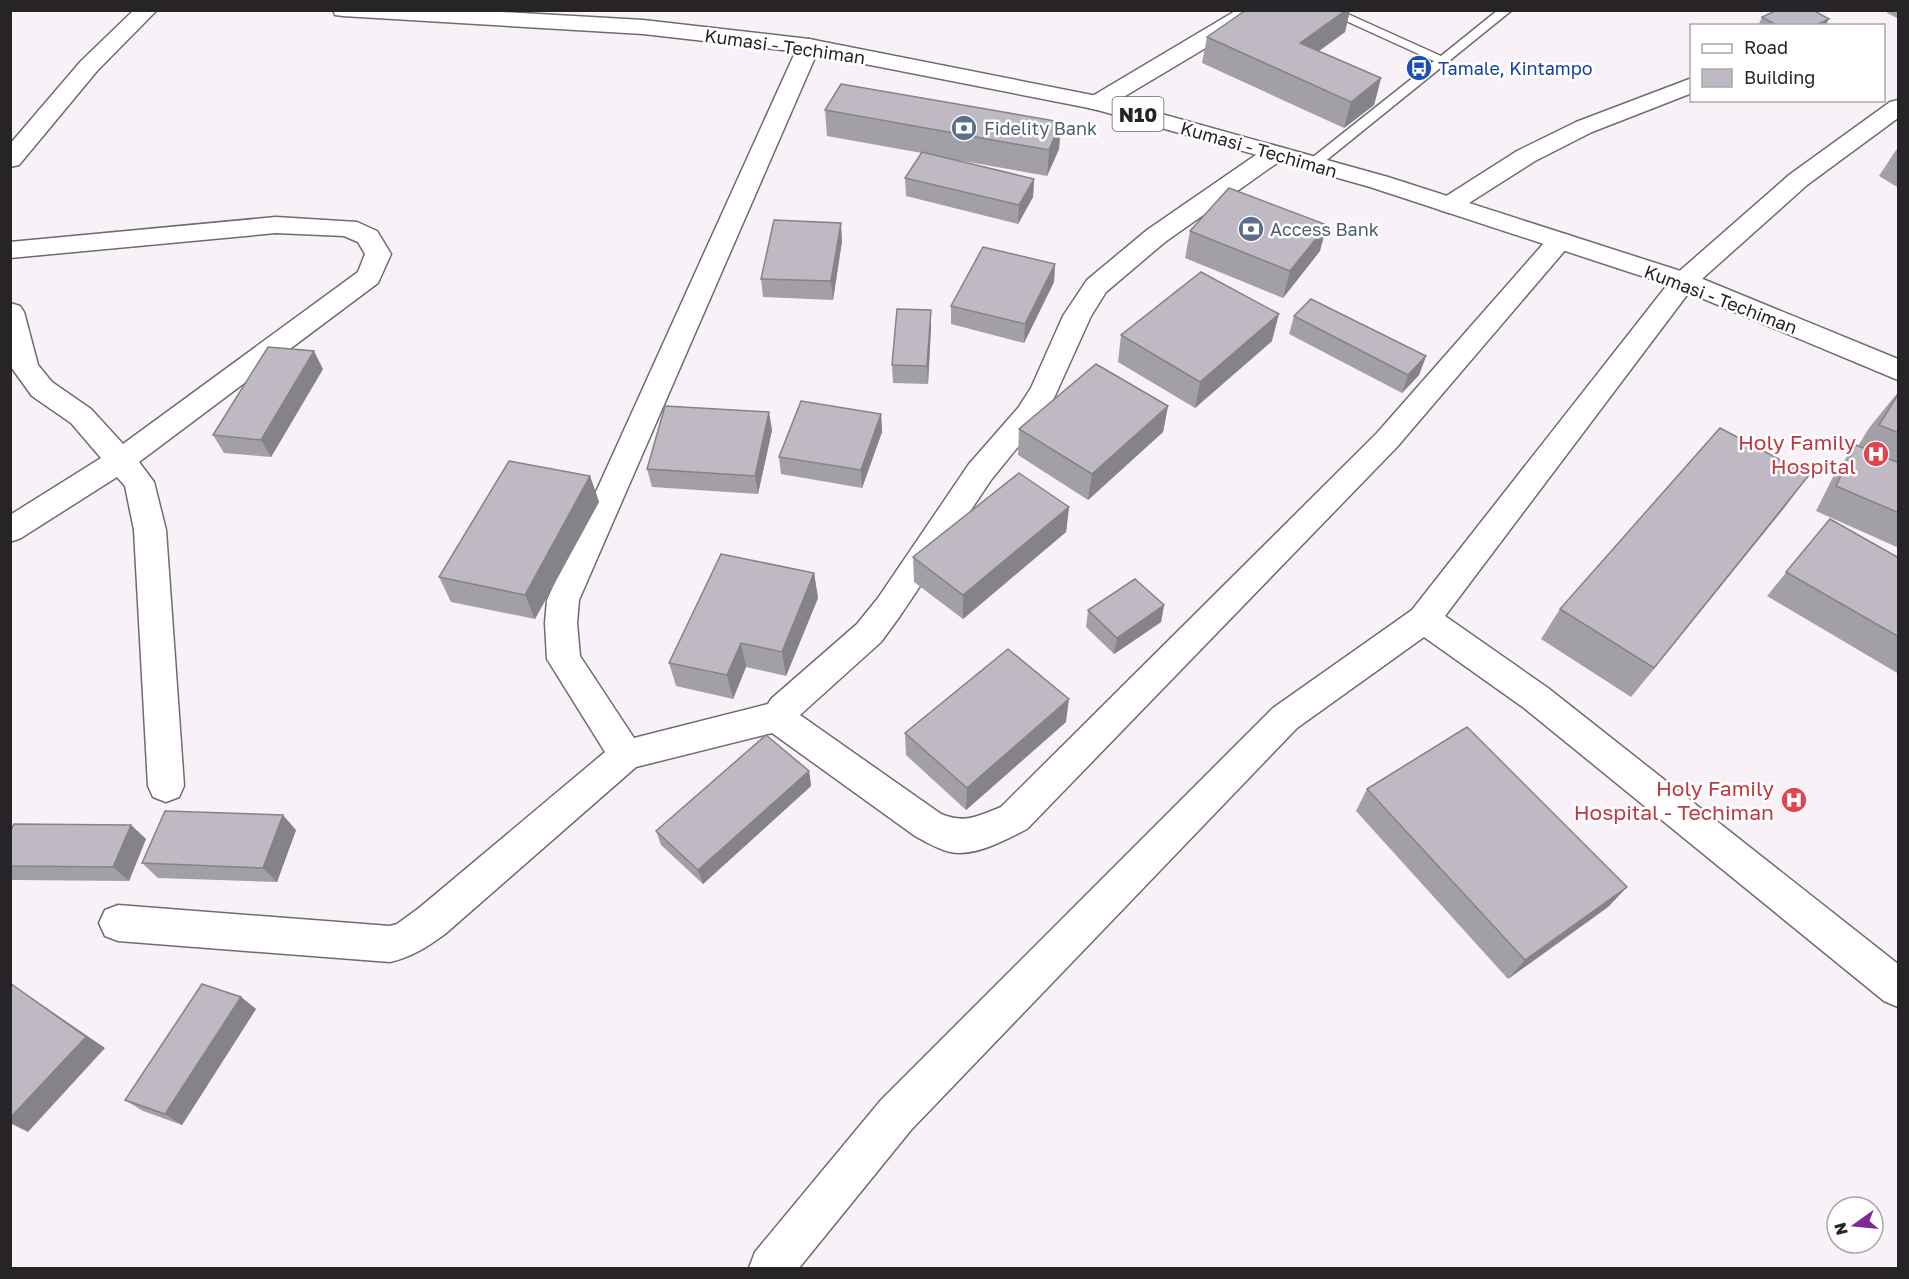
<svg xmlns="http://www.w3.org/2000/svg" width="1909" height="1279" viewBox="0 0 1909 1279" font-family="'Golos Text',sans-serif">
<style>
.lines{fill:none;stroke-linecap:round;stroke-linejoin:round}
.service-casing{stroke:#716a70;stroke-width:3}
.minor-casing{stroke:#716a70;stroke-width:3}
.tertiary-casing{stroke:#716a70;stroke-width:3}
.trunk-casing{stroke:#716a70;stroke-width:3}
.service{fill:#fff;fill-rule:evenodd}
.minor{fill:#fff;fill-rule:evenodd}
.tertiary{fill:#fff;fill-rule:evenodd}
.trunk{fill:#fff;fill-rule:evenodd}
.wall{fill:#a39fa7}
.shaded-wall{fill:#858288}
.building{fill:#beb9c2;stroke:#858288;stroke-width:1.5}
.labels{text-anchor:middle;dominant-baseline:central;stroke-width:5;stroke-linejoin:round;paint-order:stroke}
.far-street-label{font-size:18px;fill:#272427;stroke:#fff}
.far-transit-label{font-size:18px;fill:#164399;stroke:#fff;text-anchor:start}
.far-service-label{font-size:18px;fill:#4e5e75;stroke:#fff;text-anchor:start}
.shield{fill:#fff;stroke:#686668;stroke-width:1.5}
.shield-label{font-size:20px;font-weight:bold;fill:#272427}
.health-label{font-size:21px;fill:#be3a42;stroke:#fff;text-anchor:end}
</style>
<rect width="100%" height="100%" fill="#f9f1f8"/>
<g class="lines">
<g class="service-casing">
<path id="service" d="M1322,10H1339L1441,56L1498,10H1512L1318,167L1313,168L1306,164L1308,161L1434,61Z"/>
</g>
<g class="minor-casing">
<g id="minor">
<path d="M134,10H157L97,71L19,165L10,167V144L81,61Z"/>
<path d="M809,39L817,41L820,46L579,600L577,623L580,656L634,738L768,704L771,699L857,624L878,598L969,464L1018,408L1031,388L1063,316L1087,280L1147,230L1266,148L1275,146L1284,148L1287,153L1284,158L1165,242L1106,292L1091,316L1054,398L1038,422L991,480L900,616L881,642L800,715L941,814C964,824 979,816 1001,807L1377,433L1551,235L1560,233L1569,235L1573,241L1397,447L1027,829C1005,840 976,857 950,852C938,849 926,842 915,836L772,733L636,767L445,934C427,947 412,957 390,962L118,941L105,936L99,923L105,910L118,905L390,926L397,924L419,908L605,752L547,659L545,623L547,600L798,46L801,41Z"/>
<path d="M1692,78V93L1592,132L1535,161L1458,210L1449,213L1440,210L1436,205L1440,200L1517,151L1576,122Z"/>
<path d="M1898,100V118L1807,185L1693,287L1445,616L1548,688L1898,964V1007L1884,1001L1524,708L1424,637L1297,728L911,1130L799,1268H749L755,1252L881,1100L1273,708L1412,610L1675,275L1789,175L1890,102Z"/>
<path d="M276,217L357,222L377,231L391,254L378,283L139,462L154,482L166,530L184,786L179,797L166,802L153,797L148,786L134,530L125,486L117,477L21,538L10,542V515L101,458L71,423L32,396L11,367L10,303L20,306L24,312L38,365L52,382L91,409L123,444L358,272L365,254L358,242L344,236L276,233L10,258V242Z"/>
</g>
</g>
<g class="tertiary-casing">
<path id="tertiary" d="M1237,10H1263L1261,15L1105,108L1097,110L1089,108L1085,103L1089,98Z"/>
</g>
<g class="trunk-casing">
<path id="trunk" d="M333,10H466L643,20L809,39L1097,96L1388,177L1693,275L1898,359V380L1675,287L1370,187L1094,109L809,53L643,34L343,16L335,15Z"/>
</g>
<use href="#service" class="service"/>
<use href="#minor" class="minor"/>
<use href="#tertiary" class="tertiary"/>
<use href="#trunk" class="trunk"/>
</g>
<g class="wall">
<path d="M1246,10H1350L1345,32L1319,51L1381,78L1374,105L1344,128L1202,63L1207,37Z"/>
<path d="M1888,10H1899V19L1887,13Z"/>
<path d="M1762,17L1825,26H1758Z"/>
<path d="M825,110L1061,122L1059,149L1047,176L946,158L1034,179L1033,197L1018,224L906,196L905,178L922,153L827,136Z"/>
<path d="M1899,149V188L1879,176L1896,150Z"/>
<path d="M1190,231L1320,251L1283,298L1185,258Z"/>
<path d="M842,241L833,300L763,297L761,279Z"/>
<path d="M1055,264L1054,282L1024,343L951,324V306Z"/>
<path d="M931,310V328L928,384L893,383L892,365Z"/>
<path d="M1294,316L1426,356L1419,375L1402,393L1289,334Z"/>
<path d="M1121,335L1272,341L1195,408L1118,362Z"/>
<path d="M323,369L271,457L224,453L213,435Z"/>
<path d="M1899,391V548L1816,511L1836,471L1856,445L1858,446L1869,428Z"/>
<path d="M1168,406L1163,432L1088,500L1018,455L1019,429Z"/>
<path d="M881,414L882,432L862,488L781,474L779,457Z"/>
<path d="M772,430L758,494L652,487L647,469Z"/>
<path d="M1809,475L1784,508L1631,697L1541,639L1560,609Z"/>
<path d="M590,476L599,502L535,619L451,602L439,577Z"/>
<path d="M1069,507L1066,532L963,619L914,582L913,557Z"/>
<path d="M1830,519L1899,558V674L1767,596Z"/>
<path d="M814,573L818,598L786,676L746,667L733,699L676,686L669,663Z"/>
<path d="M1164,605L1161,622L1114,654L1086,627L1088,610Z"/>
<path d="M1066,722L966,810L906,755L905,733Z"/>
<path d="M809,771L811,786L703,884L661,845L656,831Z"/>
<path d="M1367,789L1627,887L1608,907L1508,979L1356,811Z"/>
<path d="M131,825L146,839L129,881L13,880L10,879V832Z"/>
<path d="M296,830L277,882L158,878L142,863Z"/>
<path d="M241,997L256,1009L182,1125L143,1111L125,1100Z"/>
</g>
<g class="shaded-wall">
<path d="M1346,10H1350L1345,32L1294,69L1300,43Z"/>
<path d="M1829,19L1825,26H1814Z"/>
<path d="M1381,78L1374,105L1344,128L1351,102Z"/>
<path d="M1061,122L1059,149L1047,176L1049,150Z"/>
<path d="M1034,179L1033,197L1018,224L1019,205Z"/>
<path d="M841,223L842,241L833,300L831,281Z"/>
<path d="M1327,225L1320,251L1283,298L1290,271Z"/>
<path d="M1055,264L1054,282L1024,343L1025,324Z"/>
<path d="M931,310V328L928,384L927,366Z"/>
<path d="M1279,314L1272,341L1195,408L1200,382Z"/>
<path d="M314,351L323,369L271,457L261,440Z"/>
<path d="M1426,356L1419,375L1402,393L1408,375Z"/>
<path d="M1168,406L1163,432L1088,500L1092,474Z"/>
<path d="M769,412L772,430L758,494L755,476Z"/>
<path d="M881,414L882,432L862,488L861,470Z"/>
<path d="M1809,475L1784,508L1631,697L1654,668Z"/>
<path d="M590,476L599,502L535,619L525,595Z"/>
<path d="M1069,507L1066,532L963,619V595Z"/>
<path d="M814,573L818,598L786,676L782,652Z"/>
<path d="M1164,605L1161,622L1114,654L1117,638Z"/>
<path d="M741,643L746,667L733,699L727,675Z"/>
<path d="M1069,699L1066,722L966,810L967,788Z"/>
<path d="M809,771L811,786L703,884L698,870Z"/>
<path d="M283,815L296,830L277,882L263,868Z"/>
<path d="M131,825L146,839L129,881L113,867Z"/>
<path d="M1627,887L1608,907L1508,979L1525,960Z"/>
<path d="M10,983L105,1048L28,1132L10,1123Z"/>
<path d="M241,997L256,1009L182,1125L165,1114Z"/>
</g>
<g class="building">
<path d="M1246,10H1346L1300,43L1381,78L1351,102L1207,37Z"/>
<path d="M1777,10H1813L1829,19L1814,26H1778L1762,17Z"/>
<path d="M841,84L1061,122L1049,150L825,110Z"/>
<path d="M922,152L1034,179L1019,205L905,178Z"/>
<path d="M1229,188L1327,225L1290,271L1190,231Z"/>
<path d="M774,220L841,223L831,281L761,279Z"/>
<path d="M983,247L1055,264L1025,324L951,306Z"/>
<path d="M1201,272L1279,314L1200,382L1121,335Z"/>
<path d="M1311,299L1426,356L1408,375L1294,316Z"/>
<path d="M897,309L931,310L927,366L892,365Z"/>
<path d="M268,347L314,351L261,440L213,435Z"/>
<path d="M1096,364L1168,406L1092,474L1019,429Z"/>
<path d="M1899,393V433L1879,425Z"/>
<path d="M801,401L881,414L861,470L779,457Z"/>
<path d="M665,406L769,412L755,476L647,469Z"/>
<path d="M1720,428L1809,475L1654,668L1560,609Z"/>
<path d="M1856,445L1899,463V513L1836,486Z"/>
<path d="M509,461L590,476L525,595L439,577Z"/>
<path d="M1019,473L1069,507L963,595L913,557Z"/>
<path d="M1830,519L1899,558V637L1786,572Z"/>
<path d="M721,554L814,573L782,652L741,643L727,675L669,663Z"/>
<path d="M1135,579L1164,605L1117,638L1088,610Z"/>
<path d="M1008,649L1069,699L967,788L905,733Z"/>
<path d="M1467,727L1627,887L1525,960L1367,789Z"/>
<path d="M766,735L809,771L698,870L656,831Z"/>
<path d="M165,811L283,815L263,868L142,863Z"/>
<path d="M14,824L131,825L113,867L10,866V832Z"/>
<path d="M10,983L86,1037L10,1118Z"/>
<path d="M202,984L241,997L165,1114L125,1100Z"/>
</g>
<defs>
<g id="bus-disc" transform="scale(1.35)"><circle r="9.5" fill="#1a4fb4" stroke="#fff"/><path d="M-5-6H5V4H4V6H2V4H-2V6H-4V4H-5ZM-3.5-4V0h7V-4ZM-3.5 1.2v1.5H-2V1.2ZM2 1.2v1.5H3.5V1.2Z" fill="#fff"/></g>
<g id="bank-disc" transform="scale(1.35)"><circle r="9.5" fill="#5c6f8a" stroke="#fff"/><path d="M-6-4H6V4H-6ZM0-2.3a2.3 2.3 0 1 0 0 4.6a2.3 2.3 0 1 0 0-4.6Z" fill="#fff"/></g>
<g id="hospital-disc" transform="scale(1.35)"><circle r="9.5" fill="#e0444e" stroke="#fff"/><path d="M-5-5h3v3.5h4V-5h3V5h-3V1.5h-4V5h-3Z" fill="#fff"/></g>
</defs>
<g fill-rule="evenodd">
<use href="#bus-disc" x="1419" y="68"/>
<use href="#bank-disc" x="964" y="128"/>
<use href="#bank-disc" x="1251" y="229"/>
<use href="#hospital-disc" x="1876" y="454"/>
<use href="#hospital-disc" x="1794" y="800"/>
</g>
<g class="labels">
<g class="far-street-label">
<text transform="translate(785 46) rotate(8)">Kumasi - Techiman</text>
<text transform="translate(1259 149) rotate(16)">Kumasi - Techiman</text>
<text transform="translate(1721 299) rotate(21)">Kumasi - Techiman</text>
</g>
<g class="far-transit-label">
<text x="1438" y="68">Tamale, Kintampo</text>
</g>
<g class="far-service-label">
<text x="984" y="128">Fidelity Bank</text>
<text x="1270" y="229">Access Bank</text>
</g>
<rect class="shield" x="1112.5" y="97" width="51" height="34" rx="4.5"/>
<g class="shield-label">
<text x="1138" y="114">N10</text>
</g>
<g class="health-label">
<text x="1856" y="442">Holy Family<tspan x="1856" dy="24">Hospital</tspan></text>
<text x="1774" y="788">Holy Family<tspan x="1774" dy="24">Hospital - Techiman</tspan></text>
</g>
</g>
<rect width="1909" height="1279" fill="none" stroke="#272427" stroke-width="24"/>
<rect x="1690" y="24" width="195" height="78" fill="#ffffff" stroke="#a9a7a9" stroke-width="1.5"/>
<rect x="1702" y="44" width="30" height="9" fill="#ffffff" stroke="#a9a7a9" stroke-width="1.5"/>
<text x="1744" y="54" font-size="18" fill="#272427">Road</text>
<rect x="1702" y="69" width="30" height="18" fill="#beb9c2" stroke="#a9a7a9" stroke-width="1.5"/>
<text x="1744" y="84" font-size="18" fill="#272427">Building</text>
<g transform="translate(1855 1225) rotate(255)"><circle r="28" fill="#ffffff" stroke="#a9a7a9" stroke-width="1.5"/>
<path d="M0-4.5L10 22L0 15L-10 22Z" fill="#7f2997"/>
<text y="-9" font-size="16" font-weight="bold" text-anchor="middle" fill="#272427">N</text>
</g>
</svg>
